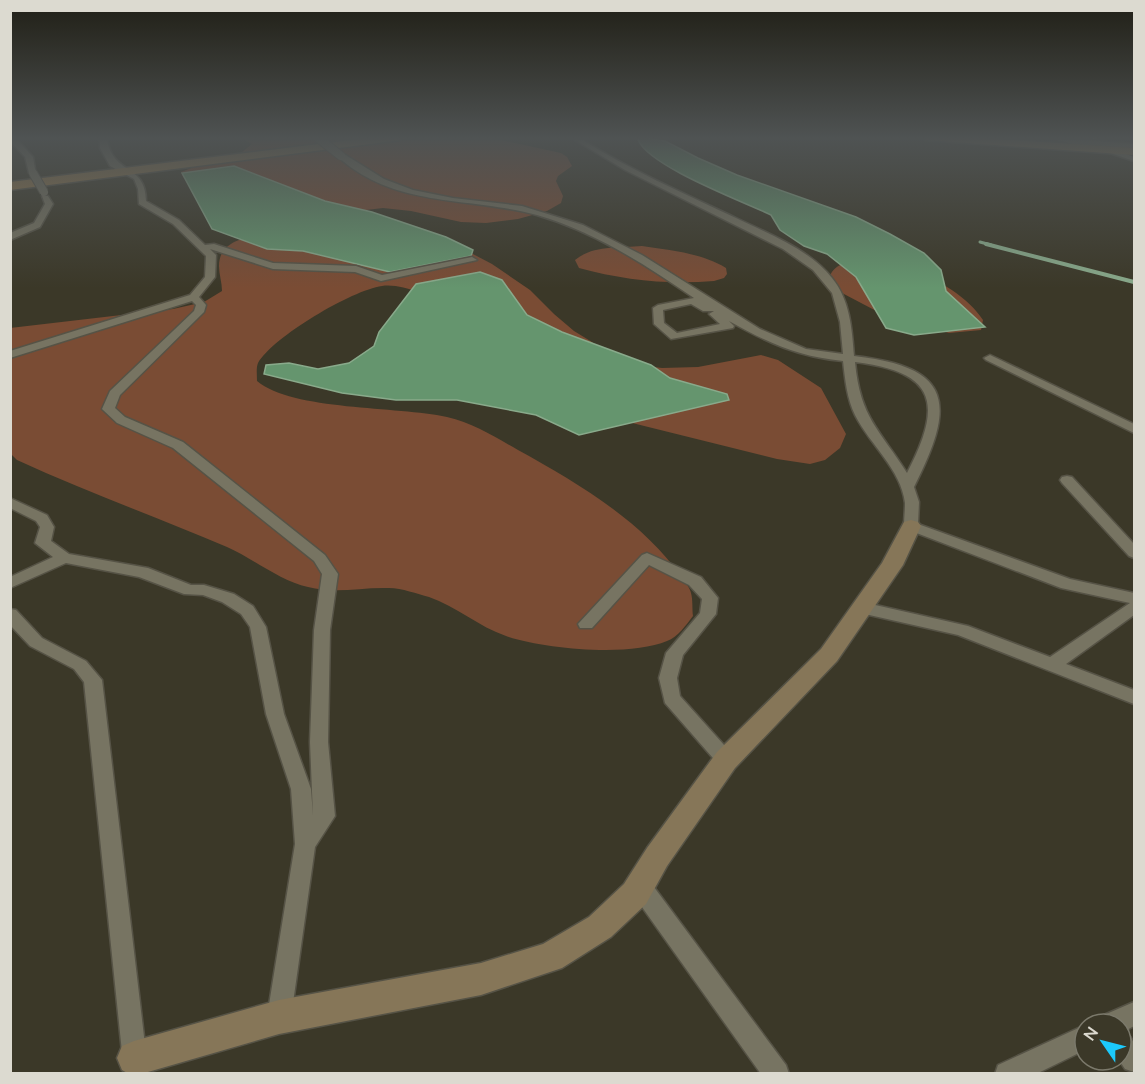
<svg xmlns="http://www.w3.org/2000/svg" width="1145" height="1084" viewBox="0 0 1145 1084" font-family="Lato,sans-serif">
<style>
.green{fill:#7a4c34}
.water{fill:#65956e;stroke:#89aa8b;stroke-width:1.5}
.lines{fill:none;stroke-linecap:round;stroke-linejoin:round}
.stream-far1{stroke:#89aa8b;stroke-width:3}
.stream{stroke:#89aa8b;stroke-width:4}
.street-casing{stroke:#565346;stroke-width:3}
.secondary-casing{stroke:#565346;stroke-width:3}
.primary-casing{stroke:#565346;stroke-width:3}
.street{fill:#777462;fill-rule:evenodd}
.secondary{fill:#867658;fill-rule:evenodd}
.primary{fill:#94794e;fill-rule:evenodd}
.street-bridge-casing{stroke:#565346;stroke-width:10;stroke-linecap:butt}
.street-bridge{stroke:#777462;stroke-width:8}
</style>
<rect width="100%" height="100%" fill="#3b3828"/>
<g class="green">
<path d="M240,137H487L561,153L567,157L572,166L558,176L556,181L563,196L561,203L547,211L518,219L486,223L461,222L411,211L383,208L307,217L205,194L183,177L181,172L207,162L241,153L252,144Z"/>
<path d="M257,235L471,253L492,264L530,290L554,314L574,331L592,342L603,353L630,364L662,368L698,367L761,355L778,360L821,388L846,434L840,448L825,460L810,464L777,459L600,415L418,291C407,289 394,284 382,286C352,290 273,337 258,363C256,368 257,375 257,381C293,411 397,406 447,417C473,423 495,437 518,450C576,482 643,521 682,578C685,582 690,588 691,593C693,600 692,609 693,616C686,625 678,637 667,641C629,657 545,649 506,636C479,627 456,606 429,597C417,594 402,588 389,588C361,587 336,594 308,587C280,581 254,559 227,547C157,517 86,492 17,460L11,454L10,328L173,309L204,302L222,291C222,283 219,274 219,266C219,244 239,239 257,235Z"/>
<path d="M642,246C669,250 702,253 726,268L727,274L724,278L714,281C668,285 623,280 579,268L575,260C593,245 619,248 642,246Z"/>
<path d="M853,259C872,263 895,264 914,271C938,279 969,298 983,320L981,330L949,333L882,314L842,293L829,280C831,267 842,264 853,259Z"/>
</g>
<g class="water">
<path d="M640,137L665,141L698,158L737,175L856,217L890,234L924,253L941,270L946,291L985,327L914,335L886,328L856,277L827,254L804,246L780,230L771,215C742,201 650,167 638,140Z"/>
<path d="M234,166L325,201L372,212L446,237L473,250L471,256L390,272L303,251L267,249L212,229L182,173Z"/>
<path d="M480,272L502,280L527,315L562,332L651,365L670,378L727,394L729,400L579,435L536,415L457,400H396L342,393L264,374L266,365L289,363L318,369L349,363L374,346L379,332L416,284Z"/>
</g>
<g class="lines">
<g class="stream-far1">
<path d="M1091,137L1105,144"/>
<path d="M980,242L991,245"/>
</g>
<path class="stream" d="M986,244L1134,282"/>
<g class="street-casing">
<g id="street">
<path d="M10,137H15L33,157L36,175L29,173L25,157L10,141Z"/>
<path d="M100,137H107C111,176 146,162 146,201L179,220L205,245L214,244L273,263L356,266L382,275L472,257L477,260L381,281L355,272L273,269L210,249L216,255L215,277L199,297L206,305L204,312L120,395L115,408L125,417L183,442L325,555L338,574L330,630L328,742L335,816L315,847L291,1017L288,1026L279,1029L270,1026L267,1017L295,844L291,789L266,714L250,627L241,614L222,602L203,595L184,594L139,577L66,563L10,588V577L53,557L35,543L40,527L36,521L10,508V498L47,515L54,527L51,541L69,554L148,568L191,585H204L234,594L253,606L266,627L284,714L311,789L313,816L310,742L314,630L322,574L314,561L173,448L117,423L102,409L110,391L194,311L196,305L192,301L10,358V351L190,295L205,277L206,256L173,224L139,204L138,189L134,179L110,166L100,148Z"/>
<path d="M570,137H578C628,169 683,193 736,218C769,234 809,249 832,278C850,300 852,329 854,356C955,367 955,406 914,487L919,502L918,524L1070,579L1134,593V615L1066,664L1134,690V704L958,635L856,612L854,608L856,604L862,602L968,626L1050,657L1130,603L1061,588L906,529L904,526C904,518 905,511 905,503C901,469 870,445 855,415C847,399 845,379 843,361C799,357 768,343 729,321L734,326L733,328L671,339L654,324L653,308L658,305L694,298C644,264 595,232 537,215C468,196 395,209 337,156L344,154L384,179L413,190L453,198L522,206L583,225L642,255L760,329L806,349L843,354L840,322L832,293L813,270L783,249L625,170ZM691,304L703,311H714L709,314L720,324L677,333L664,323L663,310ZM855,362C937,372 943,404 907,473C880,430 860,418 855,362Z"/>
<path d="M1049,137L1134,144V148L1072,144Z"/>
<path d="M1110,148L1134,157V161L1107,152L1106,150Z"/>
<path d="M42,196H48L53,204L40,227L10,240V233L34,223L45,204Z"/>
<path d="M990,355L1134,424V433L986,360L984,358Z"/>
<path d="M1067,476L1072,477L1134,544V558L1129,556L1062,483L1060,480L1062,477Z"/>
<path d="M647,553L701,577L718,598L716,614L683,655L677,678L680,696L733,755L736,760L733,765L726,768L719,765L665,703L659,678L666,653L700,613L702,599L689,585L649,565L592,628H580L578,624L642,555Z"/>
<path d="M10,609L16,610L42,638L86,661L102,680L147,1062L144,1071L137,1074L126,1071L123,1062L84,682L74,669L30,646L10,625Z"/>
<path d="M640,876L648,879L786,1065L789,1074H761L632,893L629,886L632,879Z"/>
<path d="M1134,1002V1026L1123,1032C1139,1038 1135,1058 1134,1072L1125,1069L1119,1060H1121V1024H1101L1104,1015Z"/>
<path d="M1085,1025V1050L1036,1074H995L998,1065Z"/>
</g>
</g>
<g class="secondary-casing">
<path id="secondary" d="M911,520L918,522L921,526L903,565L837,661L735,768L667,866L646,904L611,937L562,968L481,995L279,1034L141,1074H129L122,1070L117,1058L122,1046L134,1041L279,1000L481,963L543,944L589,917L624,884L647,848L717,752L821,649L882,563L904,522Z"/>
</g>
<g class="primary-casing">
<g id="primary">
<path d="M376,137H407L401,140L10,190V182Z"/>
<path d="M920,137H969L1134,148V155L926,140Z"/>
</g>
</g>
<use href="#street" class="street"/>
<use href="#secondary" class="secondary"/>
<use href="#primary" class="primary"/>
<g class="street-bridge-casing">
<g id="street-bridge">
<path d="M317,137L341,156"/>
<path d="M33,173L44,192"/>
</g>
</g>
<use href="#street-bridge" class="street-bridge"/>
</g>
<linearGradient id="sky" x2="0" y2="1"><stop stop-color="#201f16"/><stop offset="0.48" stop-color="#4f5353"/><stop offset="1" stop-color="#4f5353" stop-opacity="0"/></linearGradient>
<rect width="1145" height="288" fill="url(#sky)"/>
<rect width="1145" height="1084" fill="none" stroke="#dcdad0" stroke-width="24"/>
<g transform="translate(1103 1042) rotate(305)"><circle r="28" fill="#3b3828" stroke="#7b796b" stroke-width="1.5"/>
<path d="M0-4.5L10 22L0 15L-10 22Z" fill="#1cc9fc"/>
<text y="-9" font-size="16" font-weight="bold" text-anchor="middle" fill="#dcdad0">N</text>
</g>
</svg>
